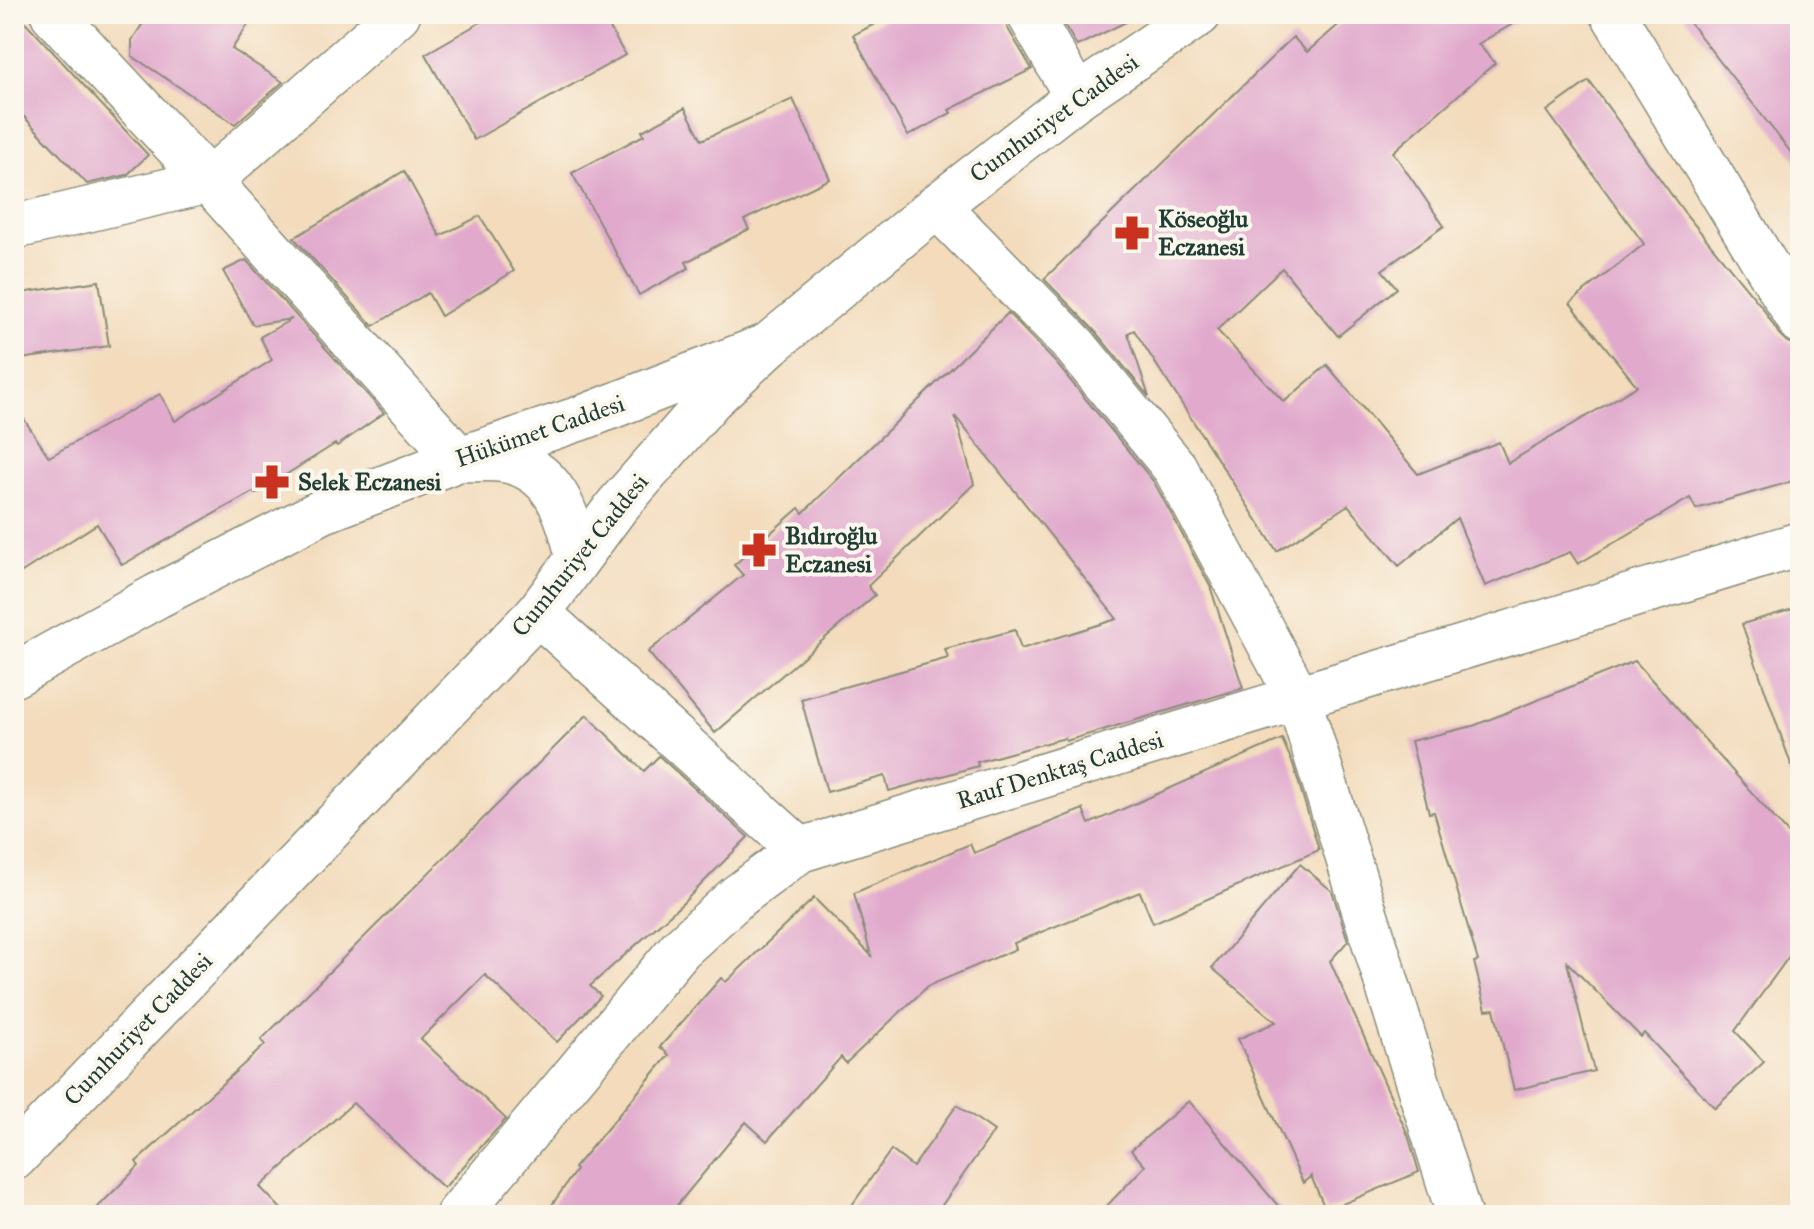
<svg xmlns="http://www.w3.org/2000/svg" width="1814" height="1229" viewBox="0 0 1814 1229" font-family="'IM FELL Great Primer',serif">
<style>
.building{fill:#e1aacd}
.lines{fill:none;stroke-linecap:round;stroke-linejoin:round}
.minor-casing{stroke:#898c78;stroke-width:47}
.tertiary-casing{stroke:#898c78;stroke-width:47}
.secondary-casing{stroke:#898c78;stroke-width:47}
.minor{stroke:#fff;stroke-width:44}
.tertiary{stroke:#fff;stroke-width:44}
.secondary{stroke:#fff;stroke-width:44}
.labels{text-anchor:middle;dominant-baseline:central;stroke-width:8;stroke-linejoin:round;paint-order:stroke}
.street-label{font-size:24px;fill:#1f3d34;stroke:#fbf7ec}
.poi-label{font-size:24px;font-weight:bold;fill:#1f3d34;stroke:#fbf7ec;text-anchor:start}
</style>
<rect width="100%" height="100%" fill="#fbf7ec"/>
<filter id="ink" filterUnits="userSpaceOnUse"><feTurbulence type="fractalNoise" baseFrequency=".0125" numOctaves="2"/><feDisplacementMap in="SourceGraphic" scale="16" xChannelSelector="R" yChannelSelector="G"/><feConvolveMatrix kernelMatrix="1 2 1 2 8 2 1 2 1" color-interpolation-filters="sRGB"/></filter>
<filter id="wash" filterUnits="userSpaceOnUse"><feTurbulence type="fractalNoise" baseFrequency=".006" numOctaves="4" result="noise"/><feDisplacementMap in="SourceGraphic" scale="32" xChannelSelector="R" yChannelSelector="G"/><feGaussianBlur stdDeviation="1.8" result="paint"/><feColorMatrix in="noise" values="0 0 0 0 0 0 0 0 0 0 0 0 0 0 0 0 0 1.4 0 .05"/><feComposite in="paint" operator="in"/></filter>
<g filter="url(#wash)">
<rect width="100%" height="100%" fill="#f3dbbc"/>
<g id="blocks">
<g class="building">
<path d="M14,14H18L148,155L127,175L87,184L14,106Z"/>
<path d="M149,14H255L232,49L283,82L235,124L132,56V40Z"/>
<path d="M495,14H602L625,55L474,140L425,54Z"/>
<path d="M894,14H1004L1007,27L1032,69L949,110L951,113L908,136L853,35Z"/>
<path d="M1058,14H1142L1077,46Z"/>
<path d="M1351,14H1530L1478,44L1495,63L1393,152L1444,226L1382,270L1397,288L1338,336L1282,268L1217,330L1284,402L1327,365L1418,474L1499,442L1508,463L1637,386L1570,303L1644,244L1547,111L1589,81L1684,212L1762,307L1779,334L1787,342L1796,345L1800,351V479L1696,509L1690,498L1578,564L1570,552L1485,586L1457,518L1399,566L1348,505L1277,551L1134,330L1128,333L1149,397L1094,330L1044,279L1293,37L1307,52Z"/>
<path d="M1683,14H1800V164L1764,118Z"/>
<path d="M793,99L830,179L744,220L749,229L686,262L689,268L639,295L572,173L644,135L642,131L685,108L702,140Z"/>
<path d="M404,171L440,236L480,216L514,271L441,316L428,293L373,326L294,238Z"/>
<path d="M246,260L384,413L337,446L335,444L255,494L253,492L122,565L97,524L14,577V404L49,457L160,394L175,421L272,360L260,337L292,319L253,325L223,271Z"/>
<path d="M99,281L109,346L14,360V294Z"/>
<path d="M1008,313L1056,363L1154,482L1210,586L1243,688L1066,741L1065,738L977,762L978,766L889,791L885,776L827,792L801,699L948,658L945,649L1015,630L1021,649L1117,619L955,416L974,484L868,586L875,595L715,733L648,652L743,575L734,565L799,508L803,513Z"/>
<path d="M1800,607V772L1794,773L1742,624Z"/>
<path d="M1635,661L1800,847V941L1735,1031L1764,1062L1715,1108L1644,1033L1641,1037L1567,962L1594,1071L1514,1090L1494,1009L1486,1010L1474,962L1478,961L1434,812L1429,813L1411,741L1473,726Z"/>
<path d="M587,715L644,771L659,756L748,837L683,903L590,986L601,996L557,1042L485,975L421,1039L506,1119L444,1188L353,1103L260,1187L287,1215H90L139,1166L136,1162L265,1045L261,1040Z"/>
<path d="M1282,739L1293,764L1319,850L1153,923L1140,892L1014,943L1016,949L928,986L846,1063L841,1057L767,1141L746,1122L669,1215H545L576,1170L574,1168L669,1055L660,1047L721,978L726,982L814,898L871,955L854,893L970,844L974,853L1083,809L1089,824Z"/>
<path d="M1300,864L1332,891L1348,941L1330,961L1408,1135L1419,1172L1326,1211L1311,1176L1303,1183L1238,1039L1276,1022L1212,968Z"/>
<path d="M1189,1101L1286,1215H1098L1145,1166L1131,1150Z"/>
<path d="M957,1105L994,1131L935,1215H845L891,1150L913,1167Z"/>
</g>
</g>
</g>
<g filter="url(#ink)">
<use href="#blocks" fill-opacity="0" stroke="#898c78" stroke-width="2"/>
<g class="lines">
<g class="minor-casing">
<g id="minor">
<path d="M53,14L209,181L459,459C473,460 489,458 503,460C555,468 567,513 578,557"/>
<path d="M1029,14L1077,97"/>
<path d="M1613,14L1800,321"/>
<path d="M937,206L1075,346L1175,468L1298,697L1459,1215"/>
<path d="M14,227L209,181L398,14"/>
<path d="M538,613L800,850"/>
</g>
</g>
<g class="tertiary-casing">
<g id="tertiary">
<path d="M14,675L157,596L323,511L459,459L587,416L769,345"/>
<path d="M458,1215L680,949L737,897L800,850L1800,544"/>
</g>
</g>
<g class="secondary-casing">
<path id="secondary" d="M14,1158L538,613L617,506L710,400L770,344L937,206L1077,97L1199,14"/>
</g>
<use href="#minor" class="minor"/>
<use href="#tertiary" class="tertiary"/>
<use href="#secondary" class="secondary"/>
</g>
</g>
<defs>
<g id="pharmacy-bare" transform="scale(2.76)"><path d="M-2-6h4v4h4v4h-4v4h-4v-4h-4v-4h4Z" fill="#c8321e" stroke="#fbf7ec" stroke-width="2.5" paint-order="stroke"/></g>
</defs>
<g fill-rule="evenodd">
<use href="#pharmacy-bare" x="1132" y="233"/>
<use href="#pharmacy-bare" x="272" y="482"/>
<use href="#pharmacy-bare" x="759" y="550"/>
</g>
<g class="labels">
<g class="street-label">
<text transform="translate(1054 118) rotate(-36)">Cumhuriyet Caddesi</text>
<text transform="translate(540 431) rotate(-19)">Hükümet Caddesi</text>
<text transform="translate(580 555) rotate(-51)">Cumhuriyet Caddesi</text>
<text transform="translate(1060 770) rotate(-17)">Rauf Denktaş Caddesi</text>
<text transform="translate(138 1029) rotate(-46)">Cumhuriyet Caddesi</text>
</g>
<g class="poi-label">
<text x="1158" y="219">Köseoğlu<tspan x="1158" dy="28">Eczanesi</tspan></text>
<text x="298" y="482">Selek Eczanesi</text>
<text x="785" y="536">Bıdıroğlu<tspan x="785" dy="28">Eczanesi</tspan></text>
</g>
</g>
<rect width="1814" height="1229" fill="none" stroke="#fbf7ec" stroke-width="48"/>
</svg>
